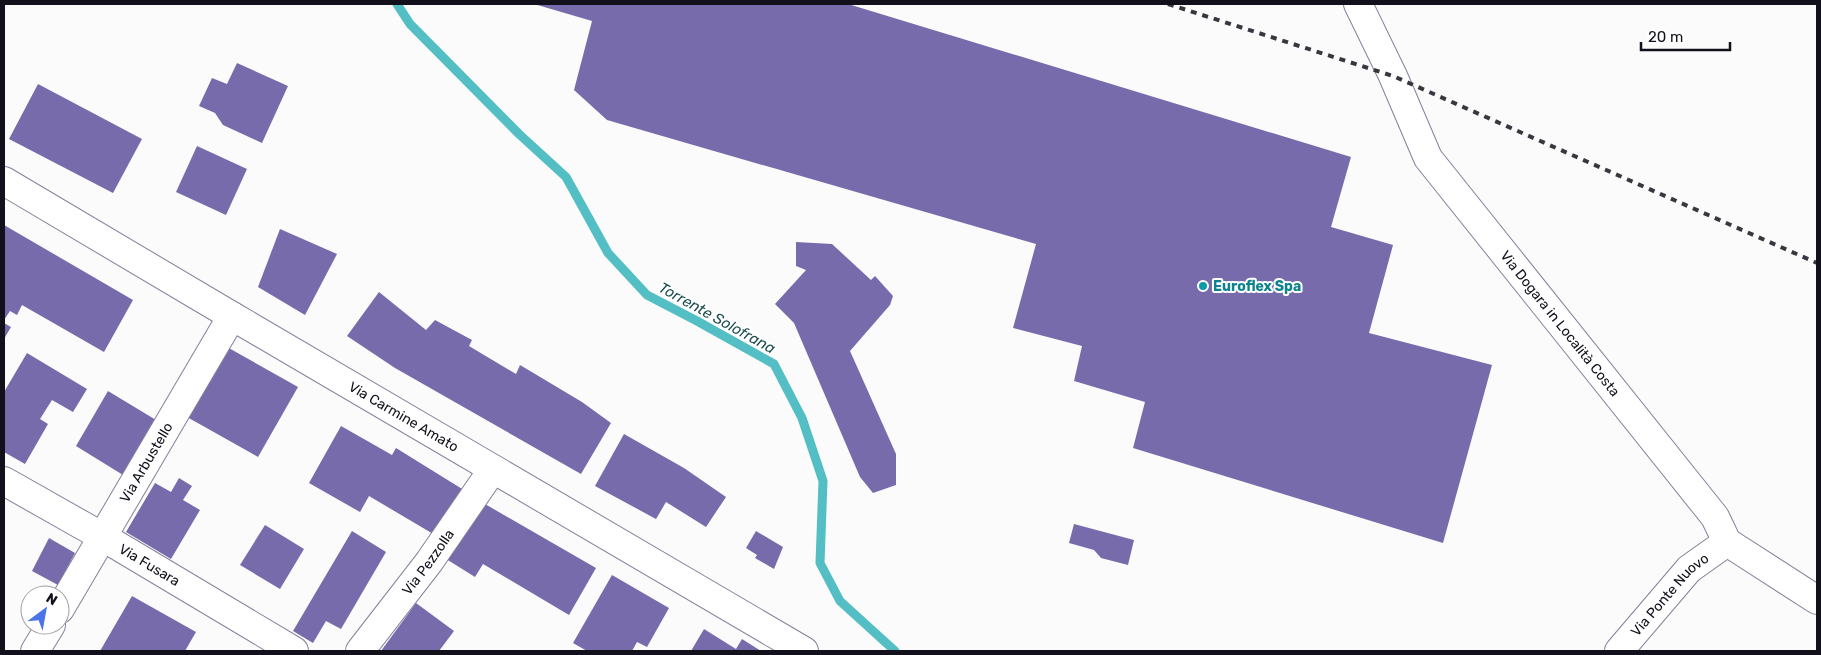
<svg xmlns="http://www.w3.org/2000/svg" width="1821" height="655" viewBox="0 0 1821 655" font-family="Rubik,sans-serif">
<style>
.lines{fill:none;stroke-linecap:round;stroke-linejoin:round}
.stream{stroke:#53bec4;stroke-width:9}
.building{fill:#786bac}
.street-casing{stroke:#84809c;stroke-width:30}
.street{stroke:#fff;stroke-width:28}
.rail{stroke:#38373f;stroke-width:4;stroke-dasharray:6 6;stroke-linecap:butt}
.culture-dot{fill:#0f9aa8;stroke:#fff;stroke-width:2}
.labels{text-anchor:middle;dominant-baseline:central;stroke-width:4;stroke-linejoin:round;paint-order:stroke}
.culture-label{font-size:14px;font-weight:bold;fill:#0d838f;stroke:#fff;text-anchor:start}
.street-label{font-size:14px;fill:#12101a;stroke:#fff}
.water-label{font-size:15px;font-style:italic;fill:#1e4e50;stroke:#fff}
</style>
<rect width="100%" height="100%" fill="#fbfbfb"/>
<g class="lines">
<path class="stream" d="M397,4L410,24L519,134L566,177L608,253L647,295L697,321L774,364L802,418L823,481L820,563L840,601L895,651"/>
</g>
<g class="building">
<path d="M534,4H848L1351,157L1331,227L1393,245L1369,333L1492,365L1443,543L1133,448L1145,402L1074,381L1082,346L1013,328L1036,244L607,120L574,90L592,21Z"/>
<path d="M237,63L288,86L262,143L223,125L215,113L199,106L212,78L227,84Z"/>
<path d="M38,84L142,139L113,193L9,139Z"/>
<path d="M197,146L247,169L226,215L176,192Z"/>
<path d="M4,225L133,300L104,352L22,305L17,315L10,311L4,320Z"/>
<path d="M280,229L337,254L305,315L258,287Z"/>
<path d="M796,242L832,244L871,280L875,276L893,296L890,305L850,351L896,454V485L873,493L860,477L794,323L775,304L806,270L796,266Z"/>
<path d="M379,292L426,330L435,320L472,340L469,346L516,374L520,365L582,402L611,423L581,474L395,368L347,336Z"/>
<path d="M4,323L11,327L4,339Z"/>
<path d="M227,347L298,387L258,457L187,417Z"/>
<path d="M27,353L87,389L73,412L52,400L40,419L48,424L25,464L4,452V392Z"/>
<path d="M108,391L156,420L123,475L76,446Z"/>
<path d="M341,426L392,455L396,448L467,492L440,538L369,496L360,512L309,483Z"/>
<path d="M624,434L684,468L726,497L706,527L666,502L656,519L595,486Z"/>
<path d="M179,478L192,486L183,500L200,510L171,559L126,532L155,483L171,492Z"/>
<path d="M478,500L596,568L569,615L483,564L475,577L443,557Z"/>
<path d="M1074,524L1134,540L1128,565L1101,558L1094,550L1069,543Z"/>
<path d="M265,525L304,549L280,589L240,565Z"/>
<path d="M352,531L386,552L341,629L326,621L313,643L293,631Z"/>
<path d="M756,531L783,547L774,569L755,558L757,555L746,548Z"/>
<path d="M49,538L75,553L58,585L32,571Z"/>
<path d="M612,575L669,608L647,647L637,642L632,651H587L573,643Z"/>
<path d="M132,596L196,632L185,651H100Z"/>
<path d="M416,603L454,631L439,651H381Z"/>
<path d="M704,629L736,649L742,639L761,651H691Z"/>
</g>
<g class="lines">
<g class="street-casing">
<g id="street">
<path id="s1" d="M1358,4L1393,76L1428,158L1715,517L1727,542L1817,600"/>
<path id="s2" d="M4,181L232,316L804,651"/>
<path id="s3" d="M4,481L103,537L294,651"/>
<path id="s4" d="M60,609L232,316"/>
<path d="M35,651L51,625"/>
<path id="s5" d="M360,651L429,562L493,469"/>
<path id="s6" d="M1619,651L1689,569L1727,542"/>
</g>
</g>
<use href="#street" class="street"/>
<path class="rail" d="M1168,4L1393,76L1817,263"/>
</g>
<circle class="culture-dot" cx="1203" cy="286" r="5"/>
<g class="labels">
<g class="culture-label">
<text x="1213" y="286">Euroflex Spa</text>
</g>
<g class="street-label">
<text stroke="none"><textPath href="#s1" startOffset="381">Via Dogara in Località Costa</textPath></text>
<text stroke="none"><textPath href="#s2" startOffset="464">Via Carmine Amato</textPath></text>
<text stroke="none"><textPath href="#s4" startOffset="170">Via Arbustello</textPath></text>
<text stroke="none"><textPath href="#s5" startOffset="112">Via Pezzolla</textPath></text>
<text stroke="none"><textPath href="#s3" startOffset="168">Via Fusara</textPath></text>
<text stroke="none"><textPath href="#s6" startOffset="76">Via Ponte Nuovo</textPath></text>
</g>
<g class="water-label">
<text transform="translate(717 318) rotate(29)">Torrente Solofrana</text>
</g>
</g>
<rect width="1821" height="655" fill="none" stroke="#12101a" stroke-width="10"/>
<g transform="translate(45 610) rotate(32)"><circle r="24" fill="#ffffff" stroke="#a09fa3"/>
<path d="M0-4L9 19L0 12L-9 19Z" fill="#4a74e7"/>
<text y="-8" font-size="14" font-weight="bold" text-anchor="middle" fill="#12101a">N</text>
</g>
<path d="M1641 42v8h89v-8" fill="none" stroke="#12101a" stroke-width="2.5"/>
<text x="1648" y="42" font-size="15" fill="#12101a" stroke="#ffffff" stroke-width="4" paint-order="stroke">20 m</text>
</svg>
